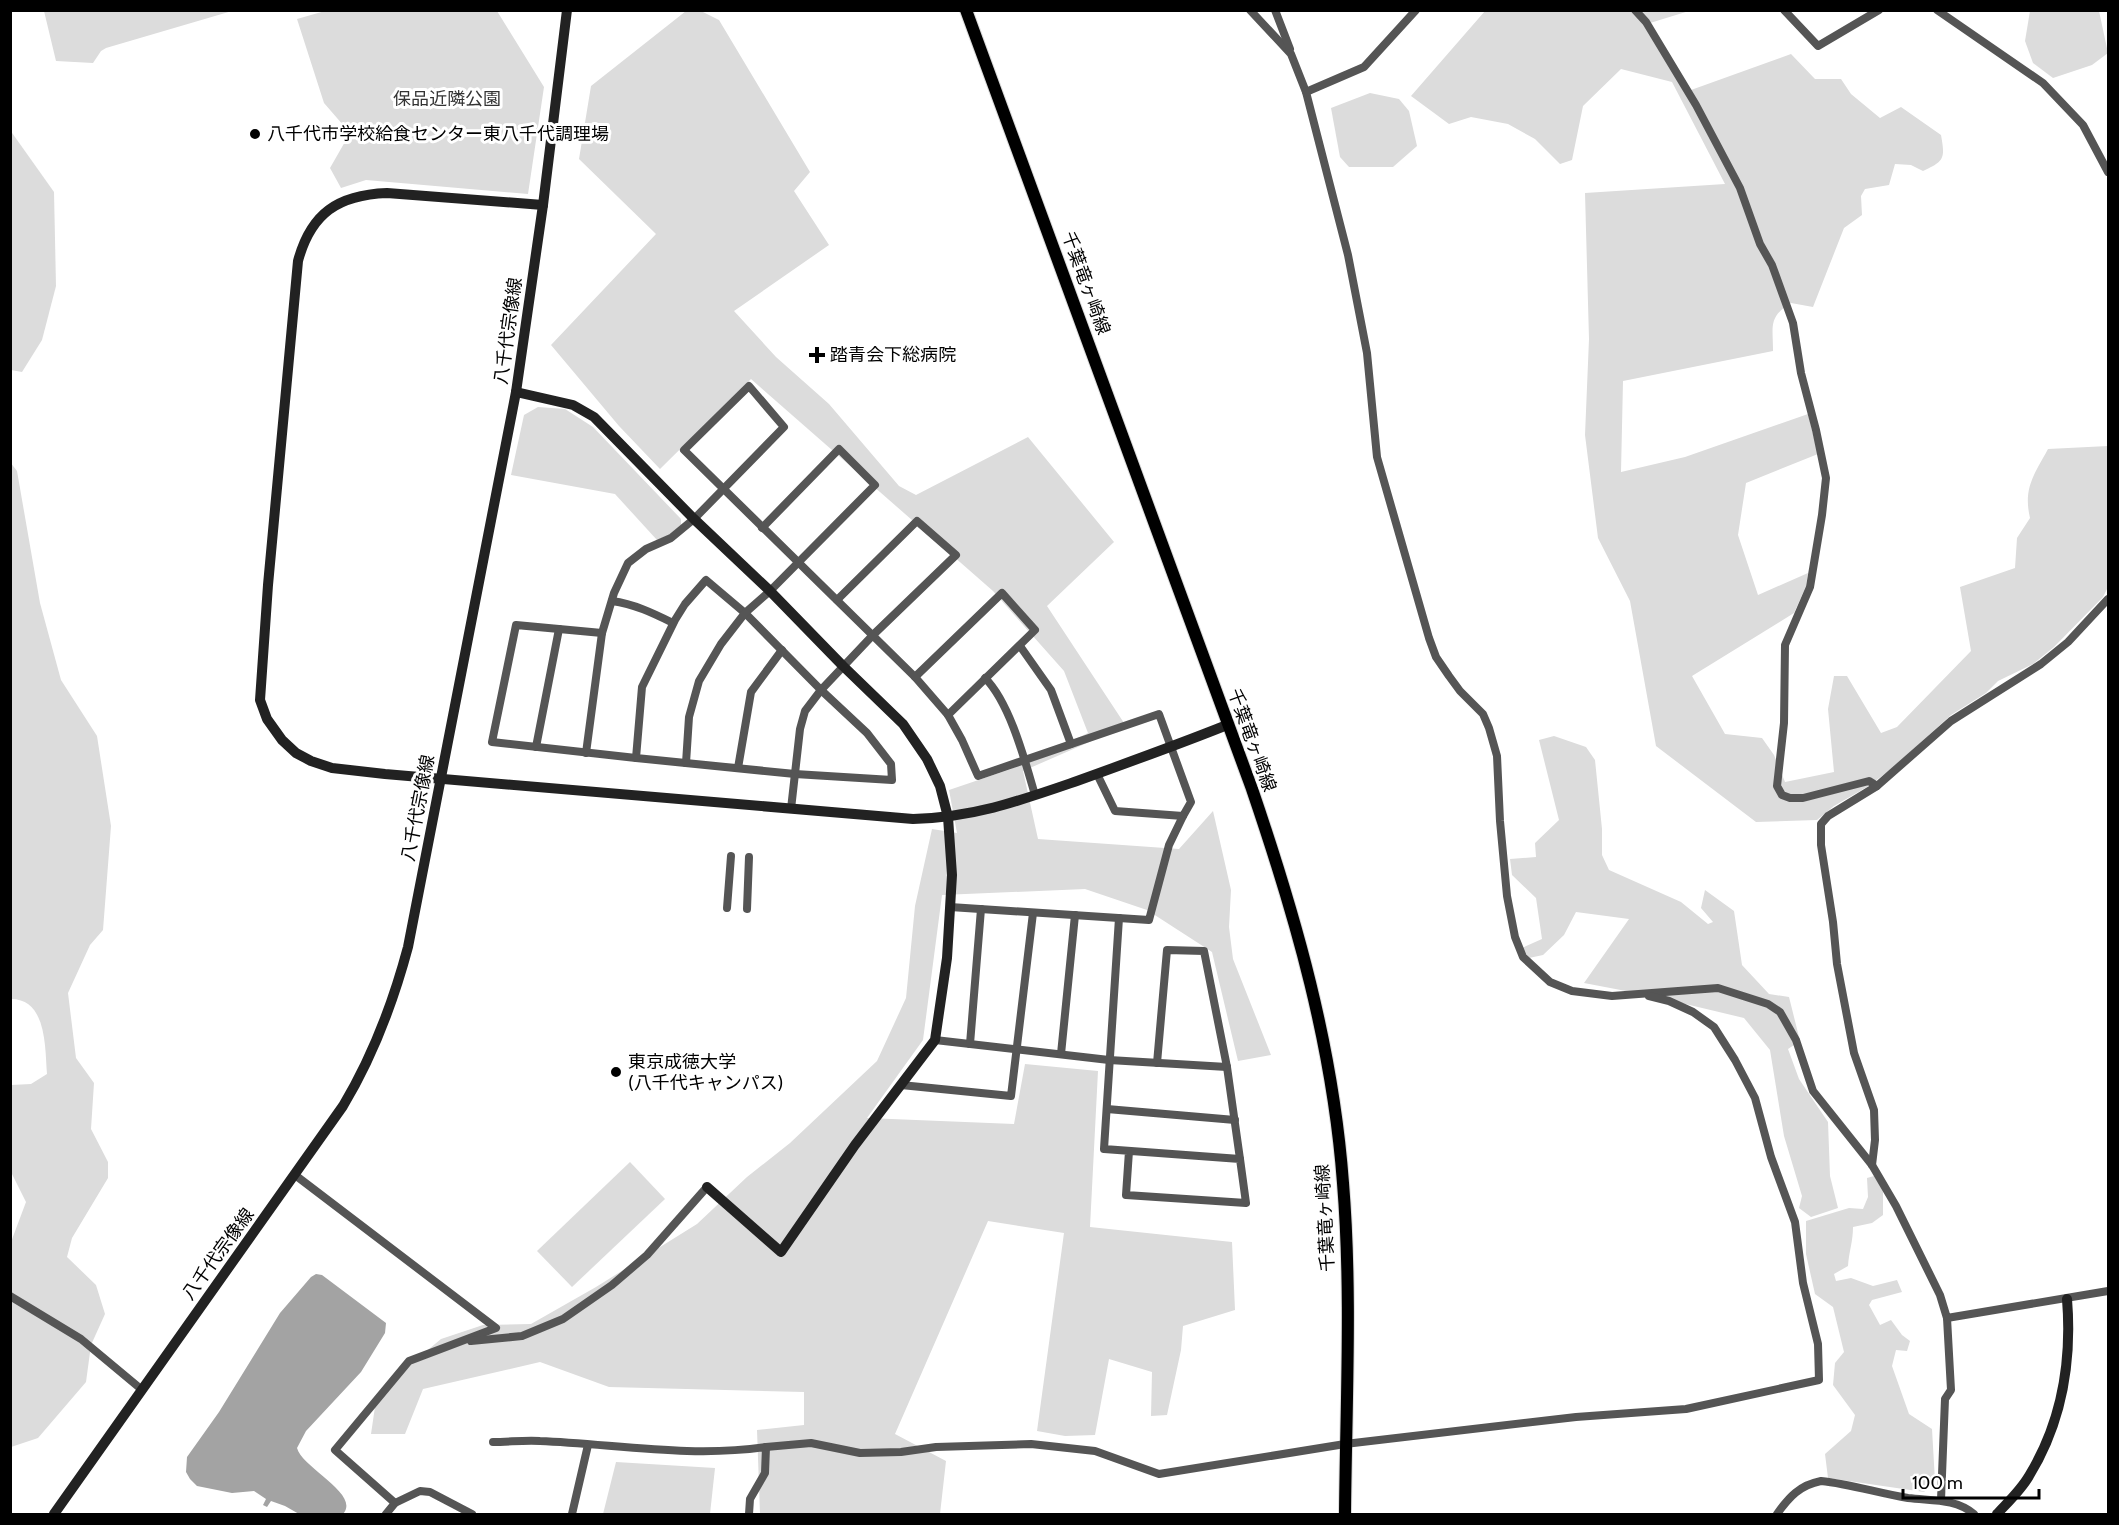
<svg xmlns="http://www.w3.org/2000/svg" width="2119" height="1525" viewBox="0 0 2119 1525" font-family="Cabin,'Noto Sans JP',sans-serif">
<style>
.green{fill:#dcdcdc}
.water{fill:#a3a3a3}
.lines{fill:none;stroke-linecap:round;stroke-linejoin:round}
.primary-casing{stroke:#dbdbdb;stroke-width:14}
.street{stroke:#555;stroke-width:8}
.secondary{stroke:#222;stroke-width:10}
.primary{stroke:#000;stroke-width:12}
.poi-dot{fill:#000;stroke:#fff;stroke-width:2}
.labels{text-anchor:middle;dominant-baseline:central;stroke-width:6;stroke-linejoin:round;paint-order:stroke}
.park-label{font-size:18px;fill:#333;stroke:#fff}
.poi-label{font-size:18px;fill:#000;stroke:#fff;text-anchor:start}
.street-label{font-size:18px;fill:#000;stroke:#fff}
</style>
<rect width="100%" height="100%" fill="#fff"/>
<g class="green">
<path d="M44,11V10L232,11L106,48L101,51L93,63L56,61Z"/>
<path d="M325,11H497L544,87L528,194L366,180L341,188L330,168L350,133L324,103L297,19Z"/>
<path d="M686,11H701L719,20L810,172L794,191L829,245L734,311L776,357L829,404L899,486L916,495L1028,437L1114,542L1047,606L1126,726L1023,771L1038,839L1179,849L1213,811L1231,890L1229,927L1233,959L1271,1055L1238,1061L1212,952L1147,910L1085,889L942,895L923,1040L867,1118L1014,1124L1025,1064L1098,1071L1090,1227L1232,1242L1235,1310L1183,1326L1181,1350L1167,1415L1151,1416L1152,1372L1109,1359L1095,1435L1065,1436L1037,1431L1064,1233L988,1221L895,1434L946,1461L940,1514H760L757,1430L804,1425V1392L609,1387L540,1362L423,1389L405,1434H371L376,1400L400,1373L441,1339L483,1325L531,1324L596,1287L697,1224L747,1177L790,1143L877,1061L906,998L915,906L932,829L957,833L949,790L1011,769L1088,733L1064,671L993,591L751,379L660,469L619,426L551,345L656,234L579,159L591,86Z"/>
<path d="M1485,11H1689L1650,23L1691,90L1791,54L1815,79H1841L1851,94L1880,118L1901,107L1941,135C1945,158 1945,161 1923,171L1911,165L1895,164L1889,185L1865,189L1861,196L1862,215L1844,228L1813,307L1791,303C1768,317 1773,326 1773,351L1623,381L1621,472L1685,457L1808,414L1818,454L1746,483L1738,535L1758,595L1808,573L1806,586L1794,613L1692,676L1725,734L1762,738L1774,755L1785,782L1834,772L1828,709L1834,676H1847L1881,733L1897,727L1971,651L1960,587L2015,568L2017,538L2030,518C2023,488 2034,475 2048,449L2108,446V587L2103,597L2054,647L2033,664L1998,681L1986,693L1951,715L1890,770L1867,787L1834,806L1817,820L1756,822L1656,746L1630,601L1598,538L1585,435L1589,339L1585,193L1725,184L1672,82L1621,69L1583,106L1572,160L1560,164L1535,139L1508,124L1471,117L1449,124L1411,96Z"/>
<path d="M2030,11H2099L2108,53L2092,65L2053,78L2033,63L2025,41Z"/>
<path d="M1370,93L1399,99L1409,111L1417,146L1393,167H1349L1340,157L1331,108Z"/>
<path d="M10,130L54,192L56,286L42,340L22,372L11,370Z"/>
<path d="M538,407L565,409L593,427L681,519V525L669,535L657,540L615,494L511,475L524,415Z"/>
<path d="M10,462L17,471L40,603L61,680L97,736L111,826L103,930L90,945L68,993L76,1058L94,1083L91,1129L108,1162V1178L72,1238L67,1257L96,1285L105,1314L91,1345L86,1382L38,1438L11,1447V1242L26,1202L11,1172V1085L31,1084L47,1074C45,1048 47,999 11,999Z"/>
<path d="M1554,736L1586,747L1595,760L1602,829V855L1609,870L1681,902L1708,924L1713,922L1701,908L1705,890L1734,911L1742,965L1769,994L1789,997L1800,1041L1788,1049L1799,1079L1828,1122L1830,1176L1838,1208L1811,1217L1799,1208L1802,1196L1784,1136L1770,1050L1744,1018L1652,996L1584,983L1629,919L1576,912L1564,935L1543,955L1529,958L1522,948L1542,939L1536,898L1512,875L1510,859L1536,857L1535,843L1559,820L1539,740Z"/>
<path d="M630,1162L665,1199L572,1287L537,1251Z"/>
<path d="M1874,1176L1883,1190V1215L1872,1223L1853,1227C1853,1242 1849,1251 1848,1266L1834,1274L1836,1281L1851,1278L1873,1286L1897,1280L1902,1292L1872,1300L1869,1305L1880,1325L1891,1320L1902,1335L1910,1341L1907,1351L1896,1350L1892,1366L1909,1414L1932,1429L1935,1481L1924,1492L1828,1478L1825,1454L1851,1431L1855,1415L1833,1385L1835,1363L1844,1352L1833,1307L1815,1294L1806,1254V1221L1849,1208L1863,1209L1868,1197L1867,1178Z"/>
<path d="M616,1462L715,1468L710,1514H603Z"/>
</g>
<path class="water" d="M316,1274L322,1275L386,1323L385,1333L361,1372L306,1431L297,1448C302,1468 361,1494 343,1514H299L285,1506L271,1501L267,1507L263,1505L266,1499L254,1491L232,1493L197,1486L190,1479L186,1472L187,1457L219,1412L280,1313L311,1277Z"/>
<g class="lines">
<g class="primary-casing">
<path id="primary" d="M966,10L1252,789C1296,918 1333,1047 1343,1183C1352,1293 1346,1404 1345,1514"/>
</g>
<g class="street">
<path d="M1250,10L1291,54L1306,92L1348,255L1367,353L1377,457L1429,638L1436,657L1449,676L1460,691L1483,714L1489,728L1497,756L1500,821L1507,896L1515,937L1523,957L1550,982L1572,991L1612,996L1718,988L1768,1004L1780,1012L1796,1040L1813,1091L1872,1165L1896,1206L1940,1295L1947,1318L2108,1291"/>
<path d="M1275,10L1290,49"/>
<path d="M1635,10L1646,22L1696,105L1740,188L1760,244L1772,265L1793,323L1801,373L1816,430L1826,478L1822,515L1810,587L1785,645L1784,723L1777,786L1782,795L1790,798H1803L1869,781L1877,786"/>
<path d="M1784,10L1818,46L1879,10"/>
<path d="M1937,10L2043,83L2083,125L2108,172"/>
<path d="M1306,92L1364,67L1416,10"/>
<path d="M706,580L745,613L821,690L867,733L891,764L892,780L795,774L636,758L642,687L675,620L685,604Z"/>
<path d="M612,601C634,604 653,613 673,623"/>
<path d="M1020,646L1051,690L1071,744"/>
<path d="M915,677L1002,593L1035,630L948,715"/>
<path d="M985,678C1010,703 1025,761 1035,795"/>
<path d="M536,747L559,629"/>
<path d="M586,753L602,633"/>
<path d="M636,758L492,742L516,625L602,633L614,593L628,563L646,549L671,538L694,519L784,427L749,386L684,450L915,677L948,715L962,740L978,776L1159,714L1191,802L1183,816L1115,811L1097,774"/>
<path d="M686,763L689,717L699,681L721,644L745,613L770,591L875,485L839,449L762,528"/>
<path d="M738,768L751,692L782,650"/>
<path d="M791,809L800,729L805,711L821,690L873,635L956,555L917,521L837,600"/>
<path d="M950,907L1149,920L1169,845L1183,816"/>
<path d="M727,908L731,856"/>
<path d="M747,909L749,857"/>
<path d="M1119,918L1104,1149L1240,1159L1246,1203L1126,1195L1129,1151"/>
<path d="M935,1040L1109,1060L1227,1067"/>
<path d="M970,1044L981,909"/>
<path d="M1061,1054L1075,915"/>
<path d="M1157,1063L1167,950L1204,951L1227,1067L1240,1159"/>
<path d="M901,1085L1011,1096L1033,913"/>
<path d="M1107,1109L1235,1120"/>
<path d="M1872,1165L1875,1140L1874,1110L1854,1053L1837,964L1833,922L1821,845V824L1828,816L1877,786L1951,721L2041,664L2068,642L2108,599"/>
<path d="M295,1175L496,1328L409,1361L335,1450L395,1503L386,1514"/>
<path d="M10,1296L81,1339L141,1389"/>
<path d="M471,1341L522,1336L563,1319L612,1285L647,1255L707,1187"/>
<path d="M493,1442C509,1442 524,1440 540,1441C615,1444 690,1458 766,1447L765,1473L750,1499L749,1514"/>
<path d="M766,1447L811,1443L860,1453L901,1452L936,1447L1031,1444L1095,1451L1159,1474L1345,1444L1576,1417L1686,1409L1819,1380L1818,1344L1803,1283L1795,1222L1771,1157L1755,1098L1735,1060L1714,1027L1693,1012L1669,1001L1649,996"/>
<path d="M1941,1500L1945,1399L1951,1390L1947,1318"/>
<path d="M395,1503L420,1491L430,1492L472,1514"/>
<path d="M572,1514L588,1445"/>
<path d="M1777,1514C1789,1497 1800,1485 1821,1481C1850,1484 1878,1493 1908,1498C1931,1501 1955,1498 1974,1514"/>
</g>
<g class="secondary">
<path d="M543,205L387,193C338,195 311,213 298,261L268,585L260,700L267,719L282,740L296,753L311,761L332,768L385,774L913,819C975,817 1019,801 1077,781C1127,763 1177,745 1227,725"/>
<path d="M516,392L573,405L594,417L694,519L770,591L843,666L903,724L927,759L940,786L948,817L952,875L947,958L935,1040L855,1145L781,1252L707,1187"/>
<path d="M54,1514L343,1106C373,1056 393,1003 408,947L516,392L543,205L567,10"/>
<path d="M1997,1514C2008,1502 2021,1490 2029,1476C2062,1422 2072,1361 2067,1299"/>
</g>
<use href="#primary" class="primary"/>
</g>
<g class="poi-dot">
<circle cx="255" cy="134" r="6"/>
<path d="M814 346h6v6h6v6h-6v6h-6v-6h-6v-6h6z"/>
<circle cx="616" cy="1072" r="6"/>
</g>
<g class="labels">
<g class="park-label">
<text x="447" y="99">保品近隣公園</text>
</g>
<g class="poi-label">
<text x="267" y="134">八千代市学校給食センター東八千代調理場</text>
<text x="830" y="355">踏青会下総病院</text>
<text x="628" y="1062">東京成徳大学<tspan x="628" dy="21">(八千代キャンパス)</tspan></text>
</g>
<g class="street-label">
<text transform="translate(1086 283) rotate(70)">千葉竜ヶ崎線</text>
<text transform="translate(508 331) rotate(-82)">八千代宗像線</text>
<text transform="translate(1252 740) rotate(70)">千葉竜ヶ崎線</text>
<text transform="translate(418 808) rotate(-79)">八千代宗像線</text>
<text transform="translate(1325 1218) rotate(-93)">千葉竜ヶ崎線</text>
<text transform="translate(218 1254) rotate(-54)">八千代宗像線</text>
</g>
</g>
<rect width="2119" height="1525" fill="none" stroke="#000000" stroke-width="24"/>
<path d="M1903 1489v9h136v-9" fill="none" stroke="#000000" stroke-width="3"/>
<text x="1912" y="1489" font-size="18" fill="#000000" stroke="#ffffff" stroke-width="4.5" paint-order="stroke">100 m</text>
</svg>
